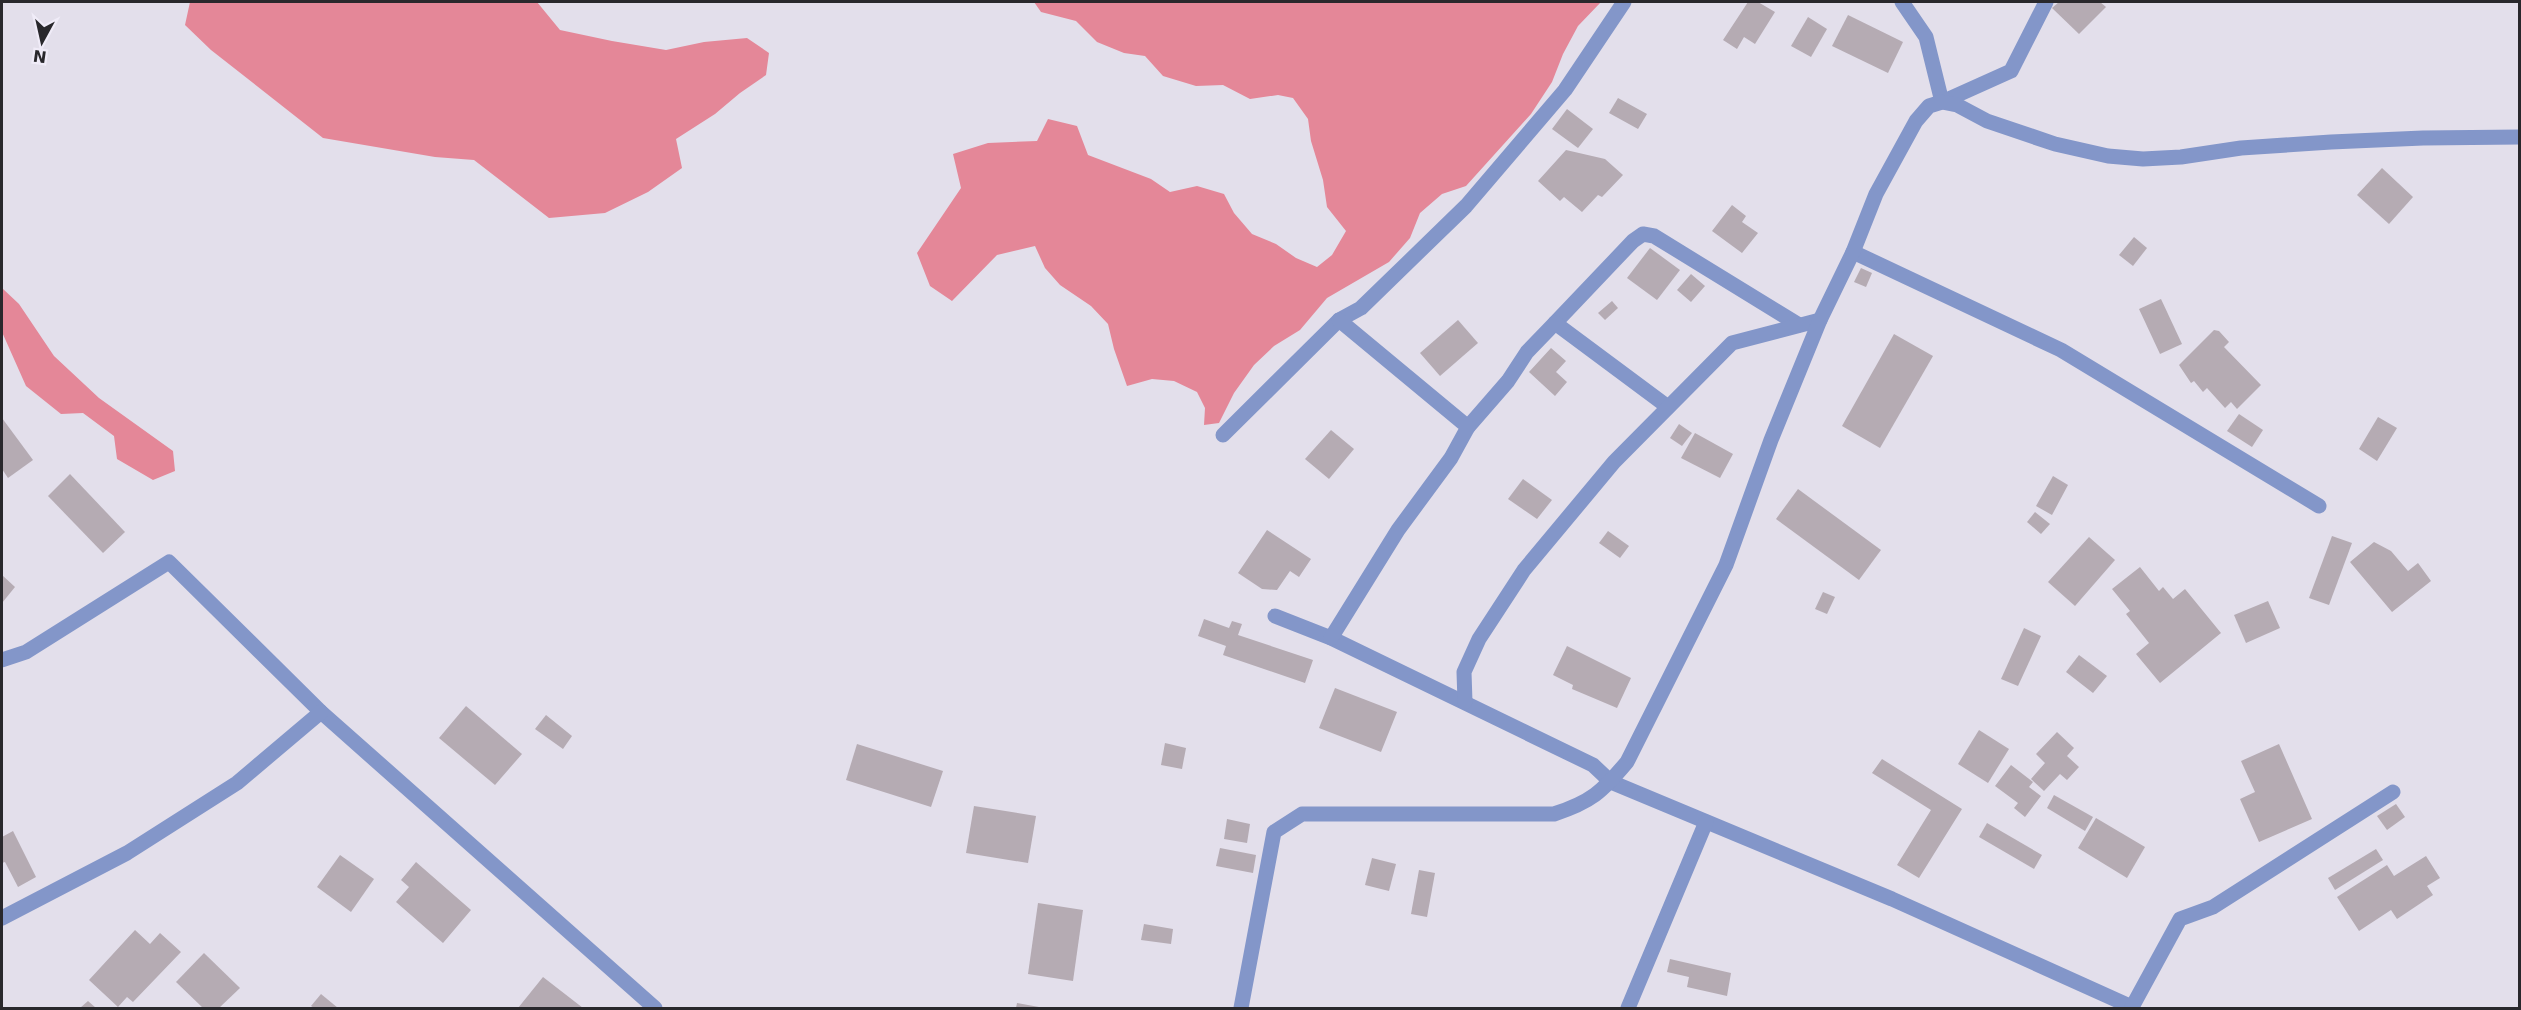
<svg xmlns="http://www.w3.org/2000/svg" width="2521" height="1010" viewBox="0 0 2521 1010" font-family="'DejaVu Sans',sans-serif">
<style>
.forest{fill:#e48798}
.building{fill:#b5abb3}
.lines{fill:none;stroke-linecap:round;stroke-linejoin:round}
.street{stroke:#8396c9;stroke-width:15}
</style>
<rect width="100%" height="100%" fill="#e3dfeb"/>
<g class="forest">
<path d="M190,2H537L560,30L612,41L666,50L704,42L747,38L769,53L766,75L740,93L715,114L676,139L682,168L648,192L605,213L549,218L474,160L435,157L323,138L211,50L185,25Z"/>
<path d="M1034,2H1601L1578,26L1563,54L1552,82L1531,114L1466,186L1442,194L1420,213L1410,238L1389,262L1327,298L1300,330L1274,346L1254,365L1234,393L1219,423L1204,425L1205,408L1197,392L1174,381L1152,379L1127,386L1114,349L1108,324L1091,306L1060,285L1045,268L1035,246L997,255L952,301L930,286L917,253L961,188L953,154L988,143L1037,141L1048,119L1077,126L1088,155L1151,179L1170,192L1197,186L1224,194L1234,213L1252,234L1276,244L1296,258L1317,267L1332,255L1346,231L1327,207L1323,180L1311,141L1308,119L1293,98L1278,95L1250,99L1223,85L1196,86L1163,76L1145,56L1124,53L1097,42L1076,21L1041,12Z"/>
<path d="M2,288L19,304L54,356L99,398L173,451L175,471L153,480L117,459L114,436L83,413L61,414L26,386L2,332Z"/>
</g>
<g class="building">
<path d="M1748,2H1758L1775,12L1755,44L1744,37L1737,49L1723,40Z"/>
<path d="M2059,2H2100L2106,7L2079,34L2052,8Z"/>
<path d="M1848,15L1903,42L1888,73L1832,46Z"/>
<path d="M1808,17L1827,29L1811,57L1791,46Z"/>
<path d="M1618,98L1647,114L1638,129L1609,113Z"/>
<path d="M1567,109L1593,129L1578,148L1552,129Z"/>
<path d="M1566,150L1605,159L1623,175L1602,197L1598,195L1582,212L1564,197L1560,201L1538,181Z"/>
<path d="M2382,168L2413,197L2389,224L2357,195Z"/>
<path d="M1732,205L1746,216L1742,222L1758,233L1742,253L1712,231Z"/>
<path d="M2134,237L2147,248L2133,266L2119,255Z"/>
<path d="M1650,248L1680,270L1657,300L1627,278Z"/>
<path d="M1861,268L1872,273L1866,287L1854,282Z"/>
<path d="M1691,274L1705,286L1691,302L1677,290Z"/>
<path d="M2161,299L2182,344L2160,354L2139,309Z"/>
<path d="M1612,301L1618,308L1605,320L1598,313Z"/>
<path d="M1458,320L1478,343L1440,376L1420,353Z"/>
<path d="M2214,330L2219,331L2229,342L2224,347L2261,385L2237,409L2231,402L2225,408L2207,388L2203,392L2194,381L2191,383L2179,365Z"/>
<path d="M1894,334L1933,356L1880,448L1842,426Z"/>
<path d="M1551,348L1566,361L1556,372L1567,382L1555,396L1529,372Z"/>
<path d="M2239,414L2263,430L2252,447L2227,431Z"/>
<path d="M2378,417L2397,428L2377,461L2359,449Z"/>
<path d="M2,418L33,460L8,478L2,469Z"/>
<path d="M1679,424L1692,433L1682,446L1670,438Z"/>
<path d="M1331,430L1354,449L1329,479L1305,459Z"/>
<path d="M1695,433L1733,454L1720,478L1681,458Z"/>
<path d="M70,474L125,532L103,553L48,496Z"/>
<path d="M2053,476L2068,485L2052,515L2036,506Z"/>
<path d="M1523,479L1552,500L1537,519L1508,499Z"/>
<path d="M1798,489L1881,550L1859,580L1776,519Z"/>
<path d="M2035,512L2050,524L2041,534L2027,522Z"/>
<path d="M1267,530L1311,559L1299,577L1290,571L1277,590L1262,589L1238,573Z"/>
<path d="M1608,531L1629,546L1620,558L1599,543Z"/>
<path d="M2332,536L2352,543L2329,605L2309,598Z"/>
<path d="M2089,537L2115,560L2075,606L2048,582Z"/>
<path d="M2374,542L2391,551L2408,571L2418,563L2431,581L2392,612L2350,562Z"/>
<path d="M2140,567L2159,591L2163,587L2173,599L2185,589L2221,633L2160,683L2136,654L2149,643L2126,614L2130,611L2112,589Z"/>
<path d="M2,575L15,587L2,603Z"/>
<path d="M1823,592L1835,597L1827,614L1815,609Z"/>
<path d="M2268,601L2280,628L2246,643L2234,615Z"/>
<path d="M1204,619L1229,628L1232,621L1242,624L1238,635L1313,660L1305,683L1223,655L1226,646L1198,636Z"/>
<path d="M2024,628L2041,636L2018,686L2001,679Z"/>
<path d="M1567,646L1631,678L1617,708L1572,689L1573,685L1553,675Z"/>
<path d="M2079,655L2107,676L2093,693L2066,672Z"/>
<path d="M1335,688L1397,712L1381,752L1319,728Z"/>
<path d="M466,706L522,754L495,785L439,738Z"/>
<path d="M546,715L572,736L563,749L535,729Z"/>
<path d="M1979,730L2009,749L1988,783L1958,764Z"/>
<path d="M2057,732L2074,748L2067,756L2079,767L2067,780L2060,774L2044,791L2031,779L2045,763L2036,754Z"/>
<path d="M1165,743L1186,748L1182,769L1161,765Z"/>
<path d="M857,744L943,771L931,807L846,780Z"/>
<path d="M2279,744L2312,819L2259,842L2240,799L2255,792L2241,761Z"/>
<path d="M1882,759L1962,809L1919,878L1897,865L1931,810L1872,773Z"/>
<path d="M2011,765L2033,782L2029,787L2041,796L2025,817L2014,808L2018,803L1995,786Z"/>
<path d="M2054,795L2093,817L2085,831L2047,808Z"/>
<path d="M2396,804L2405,817L2387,830L2377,816Z"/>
<path d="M974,806L1036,816L1028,863L966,853Z"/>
<path d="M2096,818L2145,847L2127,878L2078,848Z"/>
<path d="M1227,819L1250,824L1247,843L1224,839Z"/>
<path d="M1987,823L2042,855L2034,869L1979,837Z"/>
<path d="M13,831L36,877L18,887L5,862L2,863V837Z"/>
<path d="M1220,848L1256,855L1253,873L1216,866Z"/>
<path d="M2376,849L2383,860L2335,890L2328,878Z"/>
<path d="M340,855L374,879L351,912L317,887Z"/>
<path d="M2426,856L2440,878L2427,886L2433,895L2397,919L2391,910L2359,931L2337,897L2387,865L2394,876Z"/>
<path d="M1372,858L1396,864L1389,891L1365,885Z"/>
<path d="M416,862L471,910L443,943L396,902L409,887L401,880Z"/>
<path d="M1419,870L1435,873L1427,917L1411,914Z"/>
<path d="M1038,903L1083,910L1073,981L1028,974Z"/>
<path d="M1144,924L1173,929L1171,944L1141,940Z"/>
<path d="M135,930L150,944L160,933L181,952L133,1002L127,997L118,1007L89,980Z"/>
<path d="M204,953L240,988L219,1008H203L176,982Z"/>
<path d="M1670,959L1731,973L1727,996L1687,987L1689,977L1667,972Z"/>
<path d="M543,977L583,1008H518Z"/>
<path d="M321,994L338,1008H314L311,1006Z"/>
<path d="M88,1001L96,1008H80Z"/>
<path d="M1017,1003L1039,1007V1008H1016Z"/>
</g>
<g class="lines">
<g class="street">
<path d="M1902,2L1926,37L1942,102L2011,71L2046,2"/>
<path d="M1853,252L2061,350L2319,506"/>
<path d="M1555,323L1633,241L1643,234L1654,236L1799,325"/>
<path d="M1468,427L1508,381L1527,352L1555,323L1668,407"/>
<path d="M1223,435L1339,320L1361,308L1466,206L1565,90L1624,2"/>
<path d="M1275,616L1331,638L1593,765L1611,782L1892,899L2132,1007L2131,1008"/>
<path d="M1331,638L1398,530L1451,458L1468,427L1339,320"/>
<path d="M2,660L26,652L169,562L321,712L655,1008"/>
<path d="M1465,702L1464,672L1479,639L1524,570L1614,462L1732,343L1820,320"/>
<path d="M2,918L127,853L237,783L321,712"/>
<path d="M2132,1007L2180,919L2213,907L2393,792"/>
<path d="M1241,1008L1274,832L1302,814H1554C1591,802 1602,792 1627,762L1726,565L1771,440L1820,320L1853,252L1876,194L1916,121L1929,106L1942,102L1957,105L1987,121L2055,144L2108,156L2143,159L2181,157L2241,148L2331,142L2423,138L2520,137"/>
<path d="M1628,1008L1706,822"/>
</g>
</g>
<rect width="2521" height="1010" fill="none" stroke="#29282c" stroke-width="6"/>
<g transform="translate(42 42) rotate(188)" stroke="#f0ecf8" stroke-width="4.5" paint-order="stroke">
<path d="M0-4.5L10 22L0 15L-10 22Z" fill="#29282c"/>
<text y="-9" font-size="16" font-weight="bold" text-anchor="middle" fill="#29282c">N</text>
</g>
</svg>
